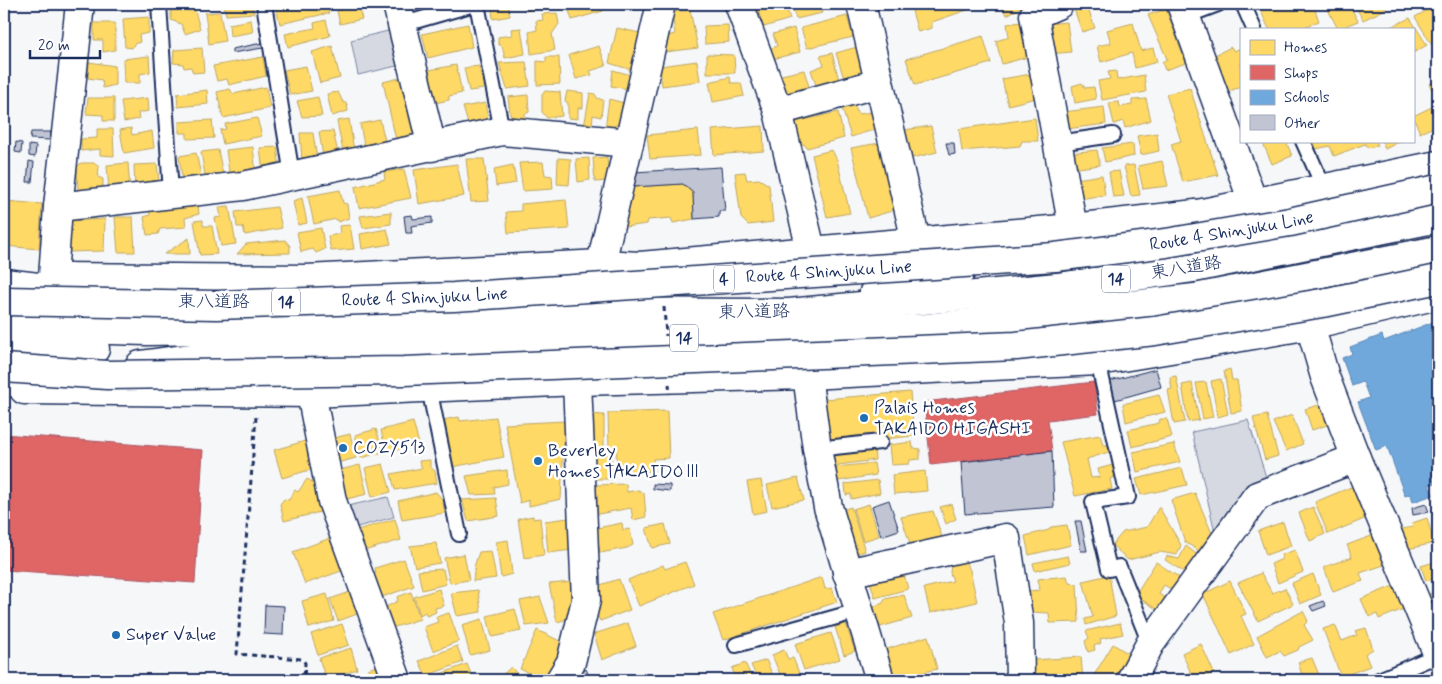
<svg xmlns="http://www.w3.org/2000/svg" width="1442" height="684" viewBox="0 0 1442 684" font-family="Mynerve,'Klee One',sans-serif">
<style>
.green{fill:#d6d9e2;stroke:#7884a0}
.homes{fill:#ffd966;stroke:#bba664}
.shops{fill:#e06666;stroke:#a55664}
.schools{fill:#6fa8dc;stroke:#5684b6}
.building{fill:#c0c4d3;stroke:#1b2f5e}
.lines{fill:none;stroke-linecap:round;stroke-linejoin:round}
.service-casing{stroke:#1b2f5e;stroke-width:18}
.minor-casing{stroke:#1b2f5e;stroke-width:31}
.primary-casing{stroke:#1b2f5e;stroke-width:31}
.motorway-casing{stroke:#1b2f5e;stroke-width:31}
.path{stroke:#1b2f5e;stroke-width:3;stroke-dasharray:5 4;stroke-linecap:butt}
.service{stroke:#fff;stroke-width:14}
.minor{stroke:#fff;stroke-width:28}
.primary{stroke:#fff;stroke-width:28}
.motorway{stroke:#fff;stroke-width:28}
.motorway-bridge-casing{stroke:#1b2f5e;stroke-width:31;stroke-linecap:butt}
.path-bridge{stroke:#1b2f5e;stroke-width:3;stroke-dasharray:5 4;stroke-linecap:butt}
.motorway-bridge{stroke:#fff;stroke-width:28}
.poi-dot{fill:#1f6fb2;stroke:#fff;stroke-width:2}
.labels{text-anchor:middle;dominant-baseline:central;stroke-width:5;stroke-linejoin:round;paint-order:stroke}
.shield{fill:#fff;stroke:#5f6d8e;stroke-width:1}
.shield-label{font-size:16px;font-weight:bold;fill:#1b2f5e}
.street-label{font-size:18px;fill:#1b2f5e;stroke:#fff}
.poi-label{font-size:18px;fill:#1b2f5e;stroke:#fff;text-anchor:start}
</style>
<rect width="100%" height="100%" fill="#f6f7f9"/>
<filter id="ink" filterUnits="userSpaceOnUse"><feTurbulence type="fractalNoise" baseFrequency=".02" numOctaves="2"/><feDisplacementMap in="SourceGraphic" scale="10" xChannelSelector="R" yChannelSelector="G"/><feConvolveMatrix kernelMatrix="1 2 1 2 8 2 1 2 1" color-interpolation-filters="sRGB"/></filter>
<g filter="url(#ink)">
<g class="green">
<path d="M396,29L401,65L358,75L351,40Z"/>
<path d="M1248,420L1267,480L1215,532L1192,432Z"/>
<path d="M388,497L394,517L350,529L343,507Z"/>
</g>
<g class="homes">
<path d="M193,4L200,29L185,34L181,24L171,20V7Z"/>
<path d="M224,4H251L254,13L226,15Z"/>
<path d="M275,4H327L329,13L280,24Z"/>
<path d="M364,4H386L365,8Z"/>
<path d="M524,4H552L526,11Z"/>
<path d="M567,4H601L603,11L572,20Z"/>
<path d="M757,4H776L777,7L786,6L790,19L764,27L754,5Z"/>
<path d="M791,4H820L822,13L796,19Z"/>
<path d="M825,4H847V5L827,10Z"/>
<path d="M910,4H964L967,10L932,22V28L918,32Z"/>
<path d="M1000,4H1022L1023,6L1007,15Z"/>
<path d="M1274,4H1313L1319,21L1299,29H1269L1260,9Z"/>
<path d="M1325,4H1349L1358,21L1338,29Z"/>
<path d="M1354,4H1383L1386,9L1363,20Z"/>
<path d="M358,5L362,19L340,24L337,11Z"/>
<path d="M508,6L510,16L493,19L492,9Z"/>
<path d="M1087,6L1095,28L1082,32L1074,9Z"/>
<path d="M1431,8L1438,18V42L1432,45L1415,17Z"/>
<path d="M1166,9L1186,63L1165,70L1162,62L1167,59L1148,15Z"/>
<path d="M690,10L698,48L665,52L663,37L675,34L672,12Z"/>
<path d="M220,12L225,41L209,44L205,13Z"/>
<path d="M557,13L559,24L552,34L555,50L531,54L529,32L537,30L536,21L543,20L542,14Z"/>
<path d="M847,16L853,37L807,48L801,28Z"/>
<path d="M149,17V33L139,35L140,42L134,44L132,48L125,47L123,19Z"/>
<path d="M1410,18L1427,45L1413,53V29L1388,28Z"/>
<path d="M251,20L253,32L230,36L229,24Z"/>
<path d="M326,20L330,36L288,47L285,34L315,28L314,23Z"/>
<path d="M1021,22L1028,57L1002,64L996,41L1009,37L1007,24Z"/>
<path d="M1067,22L1071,52L1049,54L1046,24Z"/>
<path d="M94,23H115V50L103,52V40H94Z"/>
<path d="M1133,23L1141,51L1153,48L1157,62L1135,68L1132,53L1101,62L1097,46L1111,43L1107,30Z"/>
<path d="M468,24L472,47L428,58L422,34Z"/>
<path d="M728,25L729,42L705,44L704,26Z"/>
<path d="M521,28L525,54L505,58L502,46L498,44V37L512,35L511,29Z"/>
<path d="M617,28L644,34L635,71L609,63Z"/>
<path d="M794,28L800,52L773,59L769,49L777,46L773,34Z"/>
<path d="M983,36L991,63L915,85L906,59Z"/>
<path d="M332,46L340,78L320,83L312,52Z"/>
<path d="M599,46L606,66L590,71L592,75L576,79L569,55Z"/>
<path d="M857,47L866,71L860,79L845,82L836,53Z"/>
<path d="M1231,47L1234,51L1241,48V87L1229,91L1213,56Z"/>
<path d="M202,48L204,72L193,73L191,67L184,68L183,64L173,63L174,50Z"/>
<path d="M832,53L840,84L817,88L811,70L824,65L820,56Z"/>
<path d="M707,54L734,55L735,73H707Z"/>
<path d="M149,56L150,72L140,74V83H124L123,59Z"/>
<path d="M263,57L266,76L229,85L227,79L217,81L213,66Z"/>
<path d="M546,57H559L560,84L537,85V61L546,62Z"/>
<path d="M697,61L700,81L662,86L660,66Z"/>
<path d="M89,62L115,66V85L103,88L102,80L88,78Z"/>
<path d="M526,62L530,86L507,89L499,63Z"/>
<path d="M456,65L462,93L449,96V100L435,103L429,70Z"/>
<path d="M306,66L312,91L290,95L284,70Z"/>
<path d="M479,66L484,89L469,91L464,68Z"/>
<path d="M613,70L631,75L628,89L611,86Z"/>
<path d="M804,70L810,90L789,96L780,89L777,76Z"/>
<path d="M1116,71L1117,80L1144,75L1146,92L1102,100L1098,81L1110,79L1108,72Z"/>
<path d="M1031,74L1036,98L1008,105L1002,79Z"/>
<path d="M404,77L416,136L396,140L383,82Z"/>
<path d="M730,77L731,83H741L744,96L713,102L709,82Z"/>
<path d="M1438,80V101L1429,84Z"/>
<path d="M1082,83L1085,88L1094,87L1096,99L1075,103L1072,86Z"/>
<path d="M266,87L270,108L223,118L217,92L230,89L233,94Z"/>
<path d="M1190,88L1218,175L1183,182L1171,144L1181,141L1166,94Z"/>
<path d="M207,90L208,104L178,107L177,94Z"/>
<path d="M545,91L560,92L562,116L547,118L542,112V95Z"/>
<path d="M567,91L583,93V108H578V119L568,118V103L565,101Z"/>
<path d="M338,92L343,102L347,104L348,111L332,116L327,94Z"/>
<path d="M590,93L595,94L597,98L603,100L601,117L593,115L592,126L584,127Z"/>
<path d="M528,95L529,112L525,114V120L511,121L508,97Z"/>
<path d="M318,97L322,116L302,117L297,101Z"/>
<path d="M88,98H114V121H103V115L86,114Z"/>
<path d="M148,98L149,111L138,113L139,119L124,122L121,101Z"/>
<path d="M609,99L624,103L622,126L615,125V130L605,129Z"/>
<path d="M1146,99L1151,120L1125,128L1123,121L1114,124L1109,103L1119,102L1120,107L1132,105V100Z"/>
<path d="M853,102L858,114L872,112L876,129L851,137L841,105Z"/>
<path d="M485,103L489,123L469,127L463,107Z"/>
<path d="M1436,105L1438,125L1420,133L1413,116Z"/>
<path d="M1104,107L1106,124L1066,129L1064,112Z"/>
<path d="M838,112L844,138L807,148L804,144L796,147L791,123Z"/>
<path d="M257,118L262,136L223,144L220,130L226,129L225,124Z"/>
<path d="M1035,118L1038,141H1022L1020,146L962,151L959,129Z"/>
<path d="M349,119L354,151L343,152L337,121Z"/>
<path d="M212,120L214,138L187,139V133H179V122Z"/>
<path d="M380,120L386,145L365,150L360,124Z"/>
<path d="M763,126L764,151L714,155L712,130Z"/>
<path d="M931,126L937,152L912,158L904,130Z"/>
<path d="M131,128L132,135L152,131L154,148L124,153L120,130Z"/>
<path d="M97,129H113L114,156L100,155V149L81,151V139L97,138Z"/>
<path d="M698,130L701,155L650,159L647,135Z"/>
<path d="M333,131L338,153L323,156L319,132Z"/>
<path d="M300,133H313L317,159L302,161Z"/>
<path d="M1157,133L1159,151L1141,155L1137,136Z"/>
<path d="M1262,141H1286L1292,156L1272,164Z"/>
<path d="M1313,141H1376L1378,145L1368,148L1365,144L1334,156L1330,146L1316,149Z"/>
<path d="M1382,141H1401L1385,149Z"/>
<path d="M879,143L895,210L868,218L851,148Z"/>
<path d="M1133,144L1134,156L1105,162L1102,148Z"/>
<path d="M253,147L256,175L230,179L226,150Z"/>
<path d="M277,147L280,169L263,172L260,148Z"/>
<path d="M218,150L224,180L206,181L201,152Z"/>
<path d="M832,150L837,160L850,213L827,217L812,155Z"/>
<path d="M1097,150L1100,165L1071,169L1069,153Z"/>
<path d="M196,153L202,180L189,184L188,178L182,177L179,156Z"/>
<path d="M607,157L609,181L595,182L593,158Z"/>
<path d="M558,158L571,159L569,185L557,184Z"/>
<path d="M589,158L590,180L578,182L576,159Z"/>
<path d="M466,159H484L489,201L471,202Z"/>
<path d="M1162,161L1168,186L1143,189L1138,166Z"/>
<path d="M543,162L545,175L552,176L553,189L523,191L519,163Z"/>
<path d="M81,163H94L99,167L98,177L103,179V187L99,188V194L78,192L77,167Z"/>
<path d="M128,163L130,190L109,192L107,165Z"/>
<path d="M157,164L159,181H152L153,190H135L134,165Z"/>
<path d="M457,164L464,196L419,204L414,170Z"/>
<path d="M513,165L516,183L496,186L494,169Z"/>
<path d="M1134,165L1140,195L1131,196L1124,166Z"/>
<path d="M404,169L411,198L359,208L355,187L385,179L384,172Z"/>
<path d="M1119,171L1124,196L1113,197L1109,172Z"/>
<path d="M745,172L747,180L759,179L769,185L773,222L748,225L741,218L735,173Z"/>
<path d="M1102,175L1105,195L1079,199L1076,179Z"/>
<path d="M683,184L693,193L694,219L673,223L671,218L648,220L647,224L624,227L633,187Z"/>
<path d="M340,190L343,203L347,204L349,218L338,222L336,219L314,224L308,196Z"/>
<path d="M302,198L307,223L298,225L293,201Z"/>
<path d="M566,200L569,229L508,233L506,212L521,211V204Z"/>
<path d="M4,201L42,204L39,249L4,246Z"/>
<path d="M198,205L199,214L185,218L186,227L160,229L158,234L147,235L144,217L150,215L149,210Z"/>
<path d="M229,206L236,244L221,246L215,218L221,217L219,207Z"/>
<path d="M277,207L282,228L245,235L243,227H237L235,212Z"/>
<path d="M391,212V224L363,228L360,216Z"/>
<path d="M115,217H133L135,252H118Z"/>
<path d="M105,219L104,251L68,252L70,221Z"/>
<path d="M203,220V226H212L217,254L200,255L194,221Z"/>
<path d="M350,225L354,249L331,251L328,236L340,234L339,226Z"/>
<path d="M321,228L325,249L316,253L313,249L301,252L297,232Z"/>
<path d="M387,229L391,244L362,249L360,234Z"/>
<path d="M189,238L190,254H164Z"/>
<path d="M285,240L290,246V253L237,254L246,244Z"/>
<path d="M1230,369L1232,380H1237L1242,411L1231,413L1224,371Z"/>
<path d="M1176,376L1185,422L1174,424L1168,390L1172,389L1170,377Z"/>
<path d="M1221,379L1228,414L1218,417L1211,381Z"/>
<path d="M1206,382L1213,417L1203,419L1196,383Z"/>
<path d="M1192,383L1199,420L1188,422L1182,385Z"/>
<path d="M910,392L914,436L820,445L812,400Z"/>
<path d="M1159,395L1165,412L1126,422L1123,404Z"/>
<path d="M1326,403L1333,423L1312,430L1305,409Z"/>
<path d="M667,411L669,458L653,459L654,471L617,472L616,449H609L608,413Z"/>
<path d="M587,414L604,415V449H594Z"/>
<path d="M1267,415L1278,456L1265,460L1253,418Z"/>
<path d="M1292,415L1303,444L1286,451L1273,422Z"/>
<path d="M459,417L460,421L496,417L504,457L452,467L443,420Z"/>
<path d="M1160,419H1167L1172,437L1132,447L1128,430L1159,423Z"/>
<path d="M565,421L561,499L529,506V500L520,503L505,424Z"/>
<path d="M413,422L419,444L386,453L381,430Z"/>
<path d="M376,429L383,452L361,458L355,435Z"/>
<path d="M350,434L356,458L337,463L330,439Z"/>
<path d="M1100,435L1103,445H1108L1109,452L1087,459L1091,478L1100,477L1098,469L1113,465L1115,477L1110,479L1112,489L1075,496L1061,442Z"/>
<path d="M312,439L320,467L282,478L274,450Z"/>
<path d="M912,442L913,448L920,449V459L910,460L909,464L891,465L889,445Z"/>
<path d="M1174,444L1180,462L1137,472L1133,452Z"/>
<path d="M874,445L875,460L831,466L824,452Z"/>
<path d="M593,454L611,455L613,479H592Z"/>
<path d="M430,460V467L435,471L437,483L395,490L391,474L422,468L419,461Z"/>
<path d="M874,463L876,475L838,481L836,467Z"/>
<path d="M383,464L391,492L372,497L365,468Z"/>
<path d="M360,465L367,494L343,500L336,471Z"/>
<path d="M1182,468L1187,485L1141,495L1136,479Z"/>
<path d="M507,470L508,484L494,487L495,494L471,495L466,476Z"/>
<path d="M925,471L927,491L894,494L892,475Z"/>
<path d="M798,478L804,500L772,507L767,485Z"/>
<path d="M307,479L322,487L324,511L284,521L280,504L284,499L289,500L295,490L298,492Z"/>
<path d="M761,480L767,511L753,514L747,482Z"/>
<path d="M878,480L880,493L851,499V494L846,495L845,484Z"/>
<path d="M626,484L627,492L638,490L644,493L646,517L633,520L631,508L598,514L594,485Z"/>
<path d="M1356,485L1369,517L1328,534L1315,502Z"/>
<path d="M436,492L442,499L445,513L402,520L398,501Z"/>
<path d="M1195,493L1216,543L1207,556L1185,542L1171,500Z"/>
<path d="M496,498L499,516L468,521L462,500Z"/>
<path d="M869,504L879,536L863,541L853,509Z"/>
<path d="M951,504L956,519L946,524L940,507Z"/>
<path d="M851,507L865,551L848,557L833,513Z"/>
<path d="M1159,507L1181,545L1177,555L1160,552L1128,560L1112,545L1123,532L1147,527Z"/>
<path d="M1313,507L1325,534L1310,541L1299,513Z"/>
<path d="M933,511L942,537L911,546L901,517Z"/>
<path d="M533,516V519L540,518L544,555L524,558L518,519Z"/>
<path d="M569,518L573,550L548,553L545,521Z"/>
<path d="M1427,518L1434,543L1408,549L1402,529L1413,527L1412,523Z"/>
<path d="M395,519L401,540L357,553L350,532Z"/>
<path d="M1283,522L1291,546L1266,555L1258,531Z"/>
<path d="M622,523L623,530L630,529L633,545L627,548L600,553L597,536L592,529Z"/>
<path d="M665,524L670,544L652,548L646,528Z"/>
<path d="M1067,525L1071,545L1029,555L1025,536L1049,530L1051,527Z"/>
<path d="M1374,535L1384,565L1360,573L1363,581L1333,592L1324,567L1352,557L1347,545Z"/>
<path d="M333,537L344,570L305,584L293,552Z"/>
<path d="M508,540L512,574L501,577L496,542Z"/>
<path d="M436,543L440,563L415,567L410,546Z"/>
<path d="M1186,546L1204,560L1192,577L1165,560L1167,556L1179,559Z"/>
<path d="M1295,550L1303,572L1278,583L1271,564L1282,559L1281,555Z"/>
<path d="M491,551L496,578L473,581L475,564L479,552Z"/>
<path d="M464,554L469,580L450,583L444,558Z"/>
<path d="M1068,556L1070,563L1035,571L1033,563Z"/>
<path d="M404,559L414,586L376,599L369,575L376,573L375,568Z"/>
<path d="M965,561L970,570L977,602L930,613L924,588L953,581L950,573L951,564Z"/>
<path d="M1438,561V578L1426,581L1421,566Z"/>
<path d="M685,562L694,584L639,606L628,580L663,565L665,569Z"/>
<path d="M1156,562L1186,582L1178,593L1164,585L1159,594L1172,603L1164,614L1135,595Z"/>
<path d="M902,567L908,589L875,598L868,575Z"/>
<path d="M443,569L446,584L422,590L418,571Z"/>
<path d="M1261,573L1272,593L1285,588L1293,604L1258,621L1238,583Z"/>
<path d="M1313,574L1321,595L1300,604L1292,583Z"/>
<path d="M1109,575L1116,616L1086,625L1085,619L1093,617L1083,581Z"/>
<path d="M1067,576L1069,583L1077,584L1079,622L1050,623L1049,613L1029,612L1028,591L1040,590L1038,579Z"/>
<path d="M822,577L825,589L832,588L837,602L723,640L713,614Z"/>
<path d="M619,579L630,610L600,621L596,612L600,609L595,598L601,595L597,586Z"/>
<path d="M1230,581L1246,614L1241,616L1254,644L1231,655L1203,594Z"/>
<path d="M572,582L575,617L557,622L549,584Z"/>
<path d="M1396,585L1406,608L1379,619L1377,614L1369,617L1361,599Z"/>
<path d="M439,589L444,606L435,608L436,612L427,616L425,612L420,615L414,597Z"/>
<path d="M356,590L363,612L338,621L330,599Z"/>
<path d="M478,590L481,612L457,616L451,593Z"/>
<path d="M1438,591V606L1435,602L1429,604L1427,595Z"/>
<path d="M411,592L420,619L388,629L382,609L398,601L397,597Z"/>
<path d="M327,594L334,621L309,628L302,601Z"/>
<path d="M904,595L912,618L880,627L873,607L883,603L885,599Z"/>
<path d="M540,597L549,623L526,626L520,601Z"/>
<path d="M515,609L521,631L492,637L487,616Z"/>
<path d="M1303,611L1308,621L1304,625L1313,640L1299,647L1298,650L1284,656L1280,651L1267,657L1257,636Z"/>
<path d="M449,613L459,641L433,651L424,627L438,622L436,617Z"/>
<path d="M482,619L490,650L470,655L462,625Z"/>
<path d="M628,623L636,646L602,660L594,634Z"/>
<path d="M1120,623L1123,634L1100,639L1101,643L1094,646L1095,650L1088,652L1085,641L1089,638L1086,631Z"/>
<path d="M342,624L349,645L318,655L311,634Z"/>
<path d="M846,624L855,651L844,655L835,627Z"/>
<path d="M1335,625L1342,641L1357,635L1355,631L1366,628L1373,649L1365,654L1370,666L1341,677L1323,629Z"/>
<path d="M537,630L566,644L547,680H530L527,679L529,673L520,669Z"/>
<path d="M831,633L840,659L804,670L795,644Z"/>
<path d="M928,636L937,669L891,680L881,651Z"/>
<path d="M1113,644L1134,657L1120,680H1091Z"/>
<path d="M1201,644L1214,673L1194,680L1182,653Z"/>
<path d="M457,646L463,662L426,676L419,661Z"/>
<path d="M351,648L357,669L326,680L319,658Z"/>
<path d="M784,650L788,659L793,658L799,673L782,679L772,655Z"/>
<path d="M1081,657L1083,680H1035L1033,660Z"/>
<path d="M1312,658L1321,680H1287L1302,675L1298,662Z"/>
<path d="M766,660L775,680H758L751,665Z"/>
<path d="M745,663L753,680H736L732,668Z"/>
<path d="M382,664L387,680H358V678L369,675L368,669Z"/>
<path d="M467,664L473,679L427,680V679Z"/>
<path d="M511,667L523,680H497Z"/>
<path d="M1184,674L1187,680H1170Z"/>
</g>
<g class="shops">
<path d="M1094,382L1098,414L1048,420L1052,451L931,465L924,402Z"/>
<path d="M4,434L203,450L195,583L4,570Z"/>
</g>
<path class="schools" d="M1433,322L1438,333V482L1429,485L1433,495L1413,502L1410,494L1405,496L1387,446L1376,450L1358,402L1369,398L1363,382L1352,386L1342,358L1352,354L1350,347L1382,335L1384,341Z"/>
<g class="building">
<path d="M262,43L263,48L232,53V49Z"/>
<path d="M31,132H51L50,140L30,139Z"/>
<path d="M16,142L22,143L21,153L15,152Z"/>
<path d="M946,143H954L955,154L949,155Z"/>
<path d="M29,145L36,146L35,157L29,156Z"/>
<path d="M29,161L34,162L32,182H27Z"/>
<path d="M721,167L725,211H719V217L694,219L693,193L683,184L633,187V172Z"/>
<path d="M412,215L413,219L432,217V223L411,226L412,233H406L404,216Z"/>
<path d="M1156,369L1161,387L1115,400L1110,381Z"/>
<path d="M1052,451L1054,507L965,514L961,462Z"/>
<path d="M653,484L670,485V491L653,489Z"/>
<path d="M889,500L899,530L881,536L872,506Z"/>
<path d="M1426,504L1429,512L1413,515L1412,508Z"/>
<path d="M1075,521H1081L1087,551H1081Z"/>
<path d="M1323,601L1326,606L1313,611L1310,606Z"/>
<path d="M265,605L284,606L283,635L264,634Z"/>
<path d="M586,669L591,680H585L581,671Z"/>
</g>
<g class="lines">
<g class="service-casing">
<g id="service">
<path d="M159,4L171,194"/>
<path d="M264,4L292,175"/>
<path d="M477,4L502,131"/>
<path d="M1243,4L1254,29"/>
<path d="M1186,16L1218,4"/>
<path d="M401,25L474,4"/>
<path d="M1303,141L1324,188"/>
<path d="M1058,143L1113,135"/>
<path d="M1098,361L1128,497L1093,502L1109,569L1119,567L1150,644"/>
<path d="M429,388L459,534"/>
<path d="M817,449L880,442"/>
<path d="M736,645L858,611"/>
<path d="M1379,680L1438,655"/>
</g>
</g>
<g class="minor-casing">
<g id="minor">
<path d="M397,4L432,147"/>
<path d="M739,4L778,111L811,250"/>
<path d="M861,4L916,241"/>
<path d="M1059,4L1034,15L1073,228"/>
<path d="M1181,4L1253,202"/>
<path d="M778,111L879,83"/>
<path d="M58,207L243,186L502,131L629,143"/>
<path d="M601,264L661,4"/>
<path d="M53,277L58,207L80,4"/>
<path d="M1310,325L1325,377L1356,458L1438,655"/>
<path d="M807,375L817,449L828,507L880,680"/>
<path d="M311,393L332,501L397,680"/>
<path d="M847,573L1006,538L1019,623L1020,680"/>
<path d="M560,680L571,662L586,600L577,381"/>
<path d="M1131,680L1150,644L1257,496L1356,458"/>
</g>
</g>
<g class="primary-casing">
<g id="primary">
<path d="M1178,218L1438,165"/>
<path d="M55,277L307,279L601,264L640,266L1073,228L1196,214"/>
<path d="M4,283L80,292"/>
<path d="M874,292L961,271"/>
<path d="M545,312L789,313L1057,287L1194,268L1438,218"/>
<path d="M1195,342H1213L1310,325L1438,295"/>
<path d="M140,365L191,358L442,342L796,336L927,328L1195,298L1438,250"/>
<path d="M4,383L48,377"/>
<path d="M24,390L311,393L577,381L807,375L1098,361L1213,342"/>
</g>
</g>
<g class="motorway-casing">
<g id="motorway">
<path d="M4,327L147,331L402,327L568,314"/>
<path d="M4,349H95"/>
</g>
</g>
<path class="path" d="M256,417L237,654L302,659L305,663L304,680"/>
<use href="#service" class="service"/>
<use href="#minor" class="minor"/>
<use href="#primary" class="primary"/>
<use href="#motorway" class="motorway"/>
<g class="motorway-bridge-casing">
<g id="motorway-bridge">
<path id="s1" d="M4,301L216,305L454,297L1055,257L1166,243L1290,222L1438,189"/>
<path d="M4,368L107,375L404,371L1016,346L1155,331L1328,302L1438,279"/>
</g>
</g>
<g class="path-bridge">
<path d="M664,307L666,336"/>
<path d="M669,384L670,394"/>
</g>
<use href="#motorway-bridge" class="motorway-bridge"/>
</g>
</g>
<g class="poi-dot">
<circle cx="864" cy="418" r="5"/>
<circle cx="343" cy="448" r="5"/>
<circle cx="538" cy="461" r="5"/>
<circle cx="116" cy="635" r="5"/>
</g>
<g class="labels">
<g class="shield">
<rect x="714" y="265.5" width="20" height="27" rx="4"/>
<rect x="1102" y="265.5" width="28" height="27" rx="4"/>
<rect x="272" y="288.5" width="28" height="27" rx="4"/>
<rect x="670" y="324.5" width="28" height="27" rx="4"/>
</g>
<g class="shield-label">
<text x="724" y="279">4</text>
<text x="1116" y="279">14</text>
<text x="286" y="302">14</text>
<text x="684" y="338">14</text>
</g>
<g class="street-label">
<text stroke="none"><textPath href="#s1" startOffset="1231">Route 4 Shinjuku Line</textPath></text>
<text transform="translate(1186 268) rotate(-9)">東八道路</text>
<text stroke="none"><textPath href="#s1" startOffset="826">Route 4 Shinjuku Line</textPath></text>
<text stroke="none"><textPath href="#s1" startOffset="421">Route 4 Shinjuku Line</textPath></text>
<text x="214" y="302">東八道路</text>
<text transform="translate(754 312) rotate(-1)">東八道路</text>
</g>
<g class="poi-label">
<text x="874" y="408">Palais Homes<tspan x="874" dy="21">TAKAIDO HIGASHI</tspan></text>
<text x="353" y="448">COZY513</text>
<text x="548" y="451">Beverley<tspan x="548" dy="21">Homes TAKAIDOⅢ</tspan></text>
<text x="126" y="635">Super Value</text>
</g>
</g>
<rect width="1442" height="684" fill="none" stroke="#fff" stroke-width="20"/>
<rect x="10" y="10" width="1422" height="664" fill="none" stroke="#1b2f5e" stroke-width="2" filter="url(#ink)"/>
<rect x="1240" y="28" width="175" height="115" fill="#ffffff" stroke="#a4acbf"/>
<rect x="1250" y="40" width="25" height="15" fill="#ffd966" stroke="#a4acbf"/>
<text x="1284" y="52" font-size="15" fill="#1b2f5e">Homes</text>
<rect x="1250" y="65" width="25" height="15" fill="#e06666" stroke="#a4acbf"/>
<text x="1284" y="78" font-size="15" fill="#1b2f5e">Shops</text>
<rect x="1250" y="90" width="25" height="15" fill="#6fa8dc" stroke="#a4acbf"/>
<text x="1284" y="102" font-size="15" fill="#1b2f5e">Schools</text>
<rect x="1250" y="115" width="25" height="15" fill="#c0c4d3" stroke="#a4acbf"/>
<text x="1284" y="128" font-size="15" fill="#1b2f5e">Other</text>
<path d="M30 50v8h70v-8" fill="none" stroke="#1b2f5e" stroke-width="2.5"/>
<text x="38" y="50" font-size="15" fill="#1b2f5e" stroke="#ffffff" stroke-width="4" paint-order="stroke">20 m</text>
</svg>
